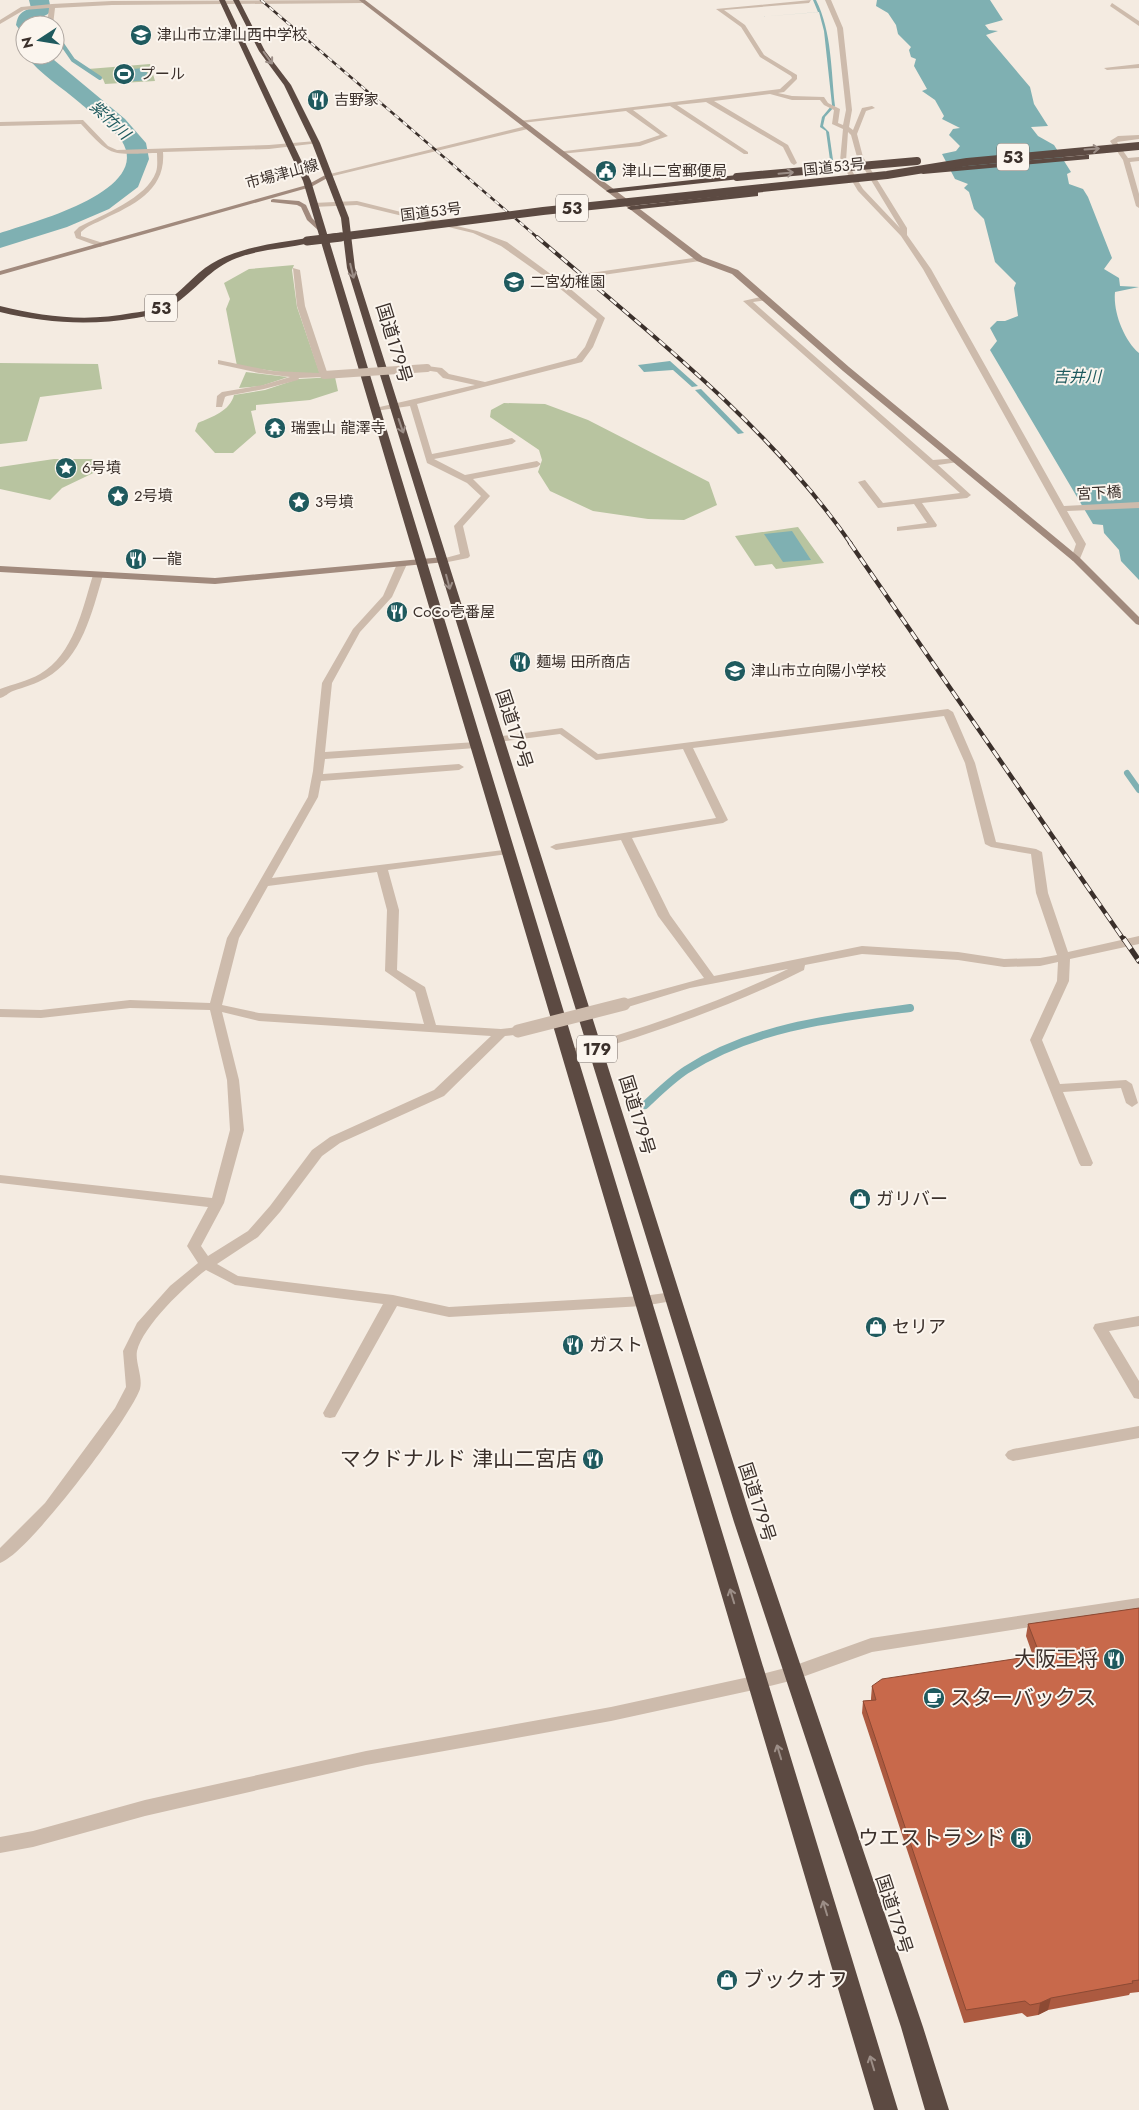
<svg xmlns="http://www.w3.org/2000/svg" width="1139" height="2110" viewBox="0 0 1139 2110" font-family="Jost,'Noto Sans JP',sans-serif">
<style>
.green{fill:#b8c4a0}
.water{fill:#7fb0b2}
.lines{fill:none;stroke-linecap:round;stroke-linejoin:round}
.stream-far2{stroke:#7fb0b2;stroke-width:4}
.stream-far1{stroke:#7fb0b2;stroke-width:6}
.stream{stroke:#7fb0b2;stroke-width:8}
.river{fill:#7fb0b2;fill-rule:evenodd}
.street{fill:#cdbbac;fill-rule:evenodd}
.secondary{fill:#a18a7d;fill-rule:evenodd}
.highway{fill:#5c4a42;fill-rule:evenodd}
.rail-far3-casing{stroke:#3b302b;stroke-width:2.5}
.rail-far2-casing{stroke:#3b302b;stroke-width:4}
.rail-far1-casing{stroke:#3b302b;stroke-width:4.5}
.rail-casing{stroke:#3b302b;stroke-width:5.5}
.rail-far3{stroke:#fbf5ee;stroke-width:2;stroke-dasharray:5.5;stroke-linecap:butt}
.rail-far2{stroke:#fbf5ee;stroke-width:2.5;stroke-dasharray:8;stroke-linecap:butt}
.rail-far1{stroke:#fbf5ee;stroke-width:3;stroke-dasharray:9;stroke-linecap:butt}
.rail{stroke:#fbf5ee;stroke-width:4;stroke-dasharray:12;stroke-linecap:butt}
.street-bridge-far1{stroke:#cdbbac;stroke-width:8}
.street-bridge{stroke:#cdbbac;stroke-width:13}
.highway-bridge-far1{stroke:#5c4a42;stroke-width:8}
.highway-bridge{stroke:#5c4a42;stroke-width:9}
.wall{fill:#ac5a40}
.shaded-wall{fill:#8c4a34}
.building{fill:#c8694b;stroke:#8c4a34}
.oneway{stroke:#9c8e87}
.labels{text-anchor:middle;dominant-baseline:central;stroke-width:4;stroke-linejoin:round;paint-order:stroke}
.far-poi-label{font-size:15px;fill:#3b302b;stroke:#fbf5ee;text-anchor:start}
.far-street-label{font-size:15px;fill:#3b302b;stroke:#fbf5ee}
.far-water-label{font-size:16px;font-style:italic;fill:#1f5a5e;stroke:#fbf5ee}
.shield{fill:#fbf5ee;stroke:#756b66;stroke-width:1}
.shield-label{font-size:16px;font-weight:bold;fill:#3b302b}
.street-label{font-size:18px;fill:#3b302b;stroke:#fbf5ee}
.poi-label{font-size:18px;fill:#3b302b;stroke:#fbf5ee;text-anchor:start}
.near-poi-label{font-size:21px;fill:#3b302b;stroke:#fbf5ee;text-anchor:end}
</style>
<rect width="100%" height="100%" fill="#f4ebe1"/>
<g class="green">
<path d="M150,64L155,81L105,84L103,79L88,69Z"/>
<path d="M294,265L292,270L297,307L320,374L302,375L237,366L226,309L230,299L224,283L249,269Z"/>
<path d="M0,363L98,364L102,389L40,397L27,441L0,444Z"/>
<path d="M246,372L288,377L261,386L239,388Z"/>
<path d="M335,377L338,391L310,400L256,405V410L251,411L256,433L233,453H215L195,431L198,423C212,417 230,411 234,395L265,390L298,379Z"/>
<path d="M504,403L545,404L588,420L709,482L717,505L684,520L648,519L593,511L550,491L538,472L542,460L539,450L490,417L491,410Z"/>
<path d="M54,459H95L110,465L62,488L50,500L0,489V467Z"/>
<path d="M798,527L824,563L776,569L772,564L755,566L735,536Z"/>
</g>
<g class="water">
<path d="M813,0H816C832,32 831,71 835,106L825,117L823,126L829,132L833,160H830L826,131L820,127L822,117L832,105L824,31L819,12L735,19L818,12Z"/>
<path d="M877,0H990L1003,20L985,25L989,30L998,31L986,35L1030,87L1034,104L1048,126L1031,127L1038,136L1054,145L1071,172L1067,174L1069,184L1083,189L1088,197L1112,258L1104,269L1119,278L1120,286L1139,287L1115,292C1113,312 1124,340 1139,353V586V580L1121,561L1119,550L1104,533L1103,525L1093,524L990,350L997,341L990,328L997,321H1005L1018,316L1014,288L1016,283L995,262L984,219L974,209L969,192L964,188L968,184L955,179L942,154L956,151L960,146L949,135L953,129L960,128L942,119L944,116L935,100L922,91L927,89L914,66L916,59L911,57L909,50L911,47L898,34L896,25L888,13L876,6Z"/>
<path d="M145,68L150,80L122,82L118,70Z"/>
<path d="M670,361L698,386L692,387L673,370L644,372L638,365Z"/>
<path d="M701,389L744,433L738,434L695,390Z"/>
<path d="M792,531L811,560L783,562L764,534Z"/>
</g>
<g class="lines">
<path class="stream-far2" d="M62,44L73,60L100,78"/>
<path class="stream-far1" d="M1127,773L1139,790"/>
<path class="stream" d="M645,1105C658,1093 671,1080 686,1070C753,1027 833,1018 910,1008"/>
<g class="river">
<path d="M29,0H49L51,10L48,14L36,20V25H25V31L19,29L16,25C18,14 21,12 31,8Z"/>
<path d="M26,55H48L125,119L146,143L149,159L138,187L109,209L67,227L0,248V233C30,223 147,193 124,145C118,131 91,113 80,103C63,88 39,74 26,55Z"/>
</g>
<g class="street">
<path d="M364,0L366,3L112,5L55,8L53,25H47L49,8L24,10L0,24V20L21,7L52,4L112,1Z"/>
<path d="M811,0L809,3L724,10L745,25L764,55L797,75V79L784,92L778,93L792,96L824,97L828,103L840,109L838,123L843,125L846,110L837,28L825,0H831L843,28L852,110L849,127L853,130L862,108L872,106L875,108L866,111L857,134L863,157L907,228V235L931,269L1064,506L1139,502V508L1067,511L1086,544L1079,561H1073L1071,559L1076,544L923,269L901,236L858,191L840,161L843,129L832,124L834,110L824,105L820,100H792L770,94L714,101L788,145L797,163L794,165L791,163L783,147L706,102L677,105L748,152V154H744L670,106L633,110L668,136L640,146L560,154L557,152L639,142L660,135L626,111L522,123L519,121L780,89L792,78L791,76L760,57L741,27L716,9ZM848,132L851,135L857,157L900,228L863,189L846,161Z"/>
<path d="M1112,3L1139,21V26L1110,6Z"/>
<path d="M55,48L58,51L55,53Z"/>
<path d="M1139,64V68L1107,70L1104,68Z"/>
<path d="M83,120L108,146L117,150L269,145L316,141L319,143L269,149L163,152C166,190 134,205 104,219C96,223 87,226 81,232V236L103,243L104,245L100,247L76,238L74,232L79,227C102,215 147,198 156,172C158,166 157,159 157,153C111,154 113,159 81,124L0,126V122Z"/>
<path d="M530,125L532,128L329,177L326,175Z"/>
<path d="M1139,135V139L1117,142L1128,158L1139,157V161L1130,162L1139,194V208L1136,206L1123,160L1110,141L1118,136Z"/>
<path d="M357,201L477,231L507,242L556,278L700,257L704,259L700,261L561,281L605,318L593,347L582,362L417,404L432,454L512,438L516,441L512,444L434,459L465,475L537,461L541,464L537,467L473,479L490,496L463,526L470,556L468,558L443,563L438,560L460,554L454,526L481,496L467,483L427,463L410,406L375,411L371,409L475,385L443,378L437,372L424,370L423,368L427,366L442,368L449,374L485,382L576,358L585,347L597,319L552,282L501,246L473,233L357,205L313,207L310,205L313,203Z"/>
<path d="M293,268L300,270L305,306L328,375L324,377L299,378L298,380L264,389L227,396L225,397L222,407H216L217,396L222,392L263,385L290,377L259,373L218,364V360L272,371L319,373L297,306Z"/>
<path d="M765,296L769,298L768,300L753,302L933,460L958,458V462L938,465L971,495L967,498L922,503L937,525L936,527L897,531V527L927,523L914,504L878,508L858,482L865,480L883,503L960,493L743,301Z"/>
<path d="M402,561L407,564L392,597L360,632L332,683L325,752L476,742L481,745L476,748L325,759L323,774L459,764L464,767L459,770L321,781L318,797L272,878L512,849L514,851L512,853L508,854L388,870L399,910L397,970L425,987L436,1025L501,1029L518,1027L524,1031L522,1034L505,1036L444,1096L340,1143L322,1156L280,1212L258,1237L217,1264L238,1276L393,1295L449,1307L643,1296L673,1292L678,1294L680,1297L678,1300L643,1306L449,1317L397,1306L335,1417L330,1418L325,1417L323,1413L383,1304L235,1285L206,1270C186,1285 143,1326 137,1351C135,1362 143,1377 140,1389C130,1418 28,1554 0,1563V1548L45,1503L115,1408L126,1387L123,1351L137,1323L170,1286L198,1263L187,1246L208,1207L0,1183V1175L212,1198L230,1130L227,1080L210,1010L130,1008L41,1018L0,1017V1009L41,1010L130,1000L210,1003L227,938L308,797L313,771L322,683L353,629L383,596L397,564ZM377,872L387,910L385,971L415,992L424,1024L259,1013L222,1005L239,938L268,886ZM222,1012L259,1021L491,1036L434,1090L330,1137L312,1150L270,1206L248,1231L208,1256L201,1246L224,1203L244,1130L239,1080Z"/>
<path d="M98,572L103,575C92,612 82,658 46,678C36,684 24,687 13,691C8,693 5,697 0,698V689C13,684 28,681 40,674C74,654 82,610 93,575Z"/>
<path d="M948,709L953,712L975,763L996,842L1036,849L1042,852L1048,893L1068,952L1139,936V944L1070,959L1069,981L1042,1040L1060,1084L1126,1080L1132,1084L1138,1103L1132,1107L1126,1103L1121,1088L1063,1092L1093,1163L1091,1166H1081L1079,1163L1030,1040L1057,981L1058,962L1040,966L1004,967L958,960L862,954L805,965L804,970C730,1007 653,1033 573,1057H565L563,1054L565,1051C641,1029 716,1004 788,969L690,988L628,1007H620L618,1004L620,1001L704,978L658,916L621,840L556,850L550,847L556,844L716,818L683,749L596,760L560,734L498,742L493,739L494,737L562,728L598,754ZM944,716L965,763L985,844L991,847L1031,854L1036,893L1057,955L1040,958L1004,959L958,952L862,946L714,976L670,915L632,838L723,823L728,820L693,748Z"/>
<path d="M1139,1316V1326L1109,1331L1139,1381V1399L1134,1398L1093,1328L1095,1324L1100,1323Z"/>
<path d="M1139,1426V1438L1013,1461L1008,1459L1005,1455L1008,1451L1013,1449Z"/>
<path d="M1139,1598V1610L872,1652L794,1680L758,1689L611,1721L366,1765L145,1816L33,1847L0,1853V1837L33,1831L145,1800L366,1751L611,1707L758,1675L793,1666L871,1638Z"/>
</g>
<g class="secondary">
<path d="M359,0H365L703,257L738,270L849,367L1079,557L1139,617V625L1136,624L1073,561L843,371L732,274L697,261Z"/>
<path d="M329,173L332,175L331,176L311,187L0,275V271L307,185Z"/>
<path d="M273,199L299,201L306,205L312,218L324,230L319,231L307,220L301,207L297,205L271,202V200Z"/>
<path d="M443,557L446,558V562L215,584L0,572V566L215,578Z"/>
</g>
<g class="highway">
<path d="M219,0H225L311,181L898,2110H874L303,181Z"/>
<path d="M233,0H239L265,51L291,85L320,143L349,218L355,268L752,1522L923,2027L949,2110H925L901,2027L734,1522L347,268L341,218L312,143L284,85L259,51Z"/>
<path d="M1086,155H1089V159L923,174L919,172L923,170Z"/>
<path d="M737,175H740V179L610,193L606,191L610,189Z"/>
<path d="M755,192H758V196L631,210L627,208L631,206Z"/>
<path d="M307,238L311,241L310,243C284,249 257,249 232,260C207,271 192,295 168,308C158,314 147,316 136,318C89,326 46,323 0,312V306C44,317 87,322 132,313C140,312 148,311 155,308C175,299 188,281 205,268C235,247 272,244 307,238Z"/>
</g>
<g class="rail-far3-casing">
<path id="rail-far3" d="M261,0L538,238"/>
</g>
<g class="rail-far2-casing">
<path id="rail-far2" d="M537,237C647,331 768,424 851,544"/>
</g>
<g class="rail-far1-casing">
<path id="rail-far1" d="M850,543L1124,940"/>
</g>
<g class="rail-casing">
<path id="rail" d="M1124,939L1139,961"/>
</g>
<use href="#rail-far3" class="rail-far3"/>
<use href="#rail-far2" class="rail-far2"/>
<use href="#rail-far1" class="rail-far1"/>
<use href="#rail" class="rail"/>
<path class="street-bridge-far1" d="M324,375L427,368"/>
<path class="street-bridge" d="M518,1031L624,1004"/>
<g class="highway-bridge-far1">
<path d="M737,177L917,161"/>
<path d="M331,238L543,211L887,175L967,162L1139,146"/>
</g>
<path class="highway-bridge" d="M307,241L341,237"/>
</g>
<path class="wall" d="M1139,1608V1992L1130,1993L1129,1995L1048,2010L1038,2015L1027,2017L1022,2013L964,2023L862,1713L863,1701L871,1700V1698L872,1686L1033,1656L1026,1636L1028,1624Z"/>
<path class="shaded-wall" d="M1051,1998L1048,2010L1038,2015L1040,2003Z"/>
<path class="building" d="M1139,1608V1980L1132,1981L1133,1983L1051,1998L1040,2003L1030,2005L1025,2001L966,2010L863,1701L876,1700L872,1686L882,1679L1040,1655L1028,1624Z"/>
<defs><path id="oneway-shaft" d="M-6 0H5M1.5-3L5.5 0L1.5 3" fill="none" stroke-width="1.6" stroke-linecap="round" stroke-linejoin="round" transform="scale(1.25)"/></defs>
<g class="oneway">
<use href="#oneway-shaft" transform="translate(268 58) rotate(54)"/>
<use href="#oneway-shaft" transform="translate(1092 149) rotate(-4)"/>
<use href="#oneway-shaft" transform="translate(786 173) rotate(-5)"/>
<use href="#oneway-shaft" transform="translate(352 271) rotate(76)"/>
<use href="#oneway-shaft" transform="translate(401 426) rotate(71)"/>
<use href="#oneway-shaft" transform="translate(448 582) rotate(75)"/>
<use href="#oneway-shaft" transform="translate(732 1596) rotate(-107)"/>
<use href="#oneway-shaft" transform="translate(779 1752) rotate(-107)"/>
<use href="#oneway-shaft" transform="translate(825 1908) rotate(-107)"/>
<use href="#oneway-shaft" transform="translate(872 2063) rotate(-107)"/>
</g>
<defs>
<g id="school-disc" transform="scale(1.125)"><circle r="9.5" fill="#1f5a5e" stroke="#fbf5ee"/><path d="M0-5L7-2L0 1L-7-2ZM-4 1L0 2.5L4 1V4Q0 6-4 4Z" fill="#fff"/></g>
<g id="stadium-disc" transform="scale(1.125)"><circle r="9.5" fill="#1f5a5e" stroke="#fbf5ee"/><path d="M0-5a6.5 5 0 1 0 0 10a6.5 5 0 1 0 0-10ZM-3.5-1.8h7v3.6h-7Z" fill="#fff"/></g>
<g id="restaurant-disc" transform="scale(1.125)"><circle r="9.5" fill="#1f5a5e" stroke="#fbf5ee"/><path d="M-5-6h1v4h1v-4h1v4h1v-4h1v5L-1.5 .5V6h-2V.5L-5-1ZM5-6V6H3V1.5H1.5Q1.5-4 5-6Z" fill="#fff"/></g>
<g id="civic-disc" transform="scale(1.125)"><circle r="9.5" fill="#1f5a5e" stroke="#fbf5ee"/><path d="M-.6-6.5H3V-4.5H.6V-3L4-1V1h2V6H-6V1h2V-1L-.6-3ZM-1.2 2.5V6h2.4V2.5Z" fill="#fff"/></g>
<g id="temple-disc" transform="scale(1.125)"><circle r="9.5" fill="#1f5a5e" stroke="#fbf5ee"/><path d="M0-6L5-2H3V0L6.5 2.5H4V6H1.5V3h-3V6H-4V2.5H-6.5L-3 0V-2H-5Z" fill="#fff"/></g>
<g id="sight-disc" transform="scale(1.125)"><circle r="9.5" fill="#1f5a5e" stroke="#fbf5ee"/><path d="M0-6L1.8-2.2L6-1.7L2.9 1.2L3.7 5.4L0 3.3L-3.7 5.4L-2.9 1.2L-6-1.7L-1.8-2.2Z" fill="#fff"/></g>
<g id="shop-disc" transform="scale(1.125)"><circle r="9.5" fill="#1f5a5e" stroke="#fbf5ee"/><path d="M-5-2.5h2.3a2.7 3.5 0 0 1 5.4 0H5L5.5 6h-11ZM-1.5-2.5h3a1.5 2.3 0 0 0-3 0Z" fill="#fff"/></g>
<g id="cafe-disc" transform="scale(1.125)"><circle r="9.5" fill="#1f5a5e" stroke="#fbf5ee"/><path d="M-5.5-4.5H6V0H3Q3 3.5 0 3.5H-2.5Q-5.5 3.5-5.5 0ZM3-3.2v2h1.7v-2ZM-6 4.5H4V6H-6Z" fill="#fff"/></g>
<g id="building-disc" transform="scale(1.125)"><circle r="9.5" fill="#1f5a5e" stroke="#fbf5ee"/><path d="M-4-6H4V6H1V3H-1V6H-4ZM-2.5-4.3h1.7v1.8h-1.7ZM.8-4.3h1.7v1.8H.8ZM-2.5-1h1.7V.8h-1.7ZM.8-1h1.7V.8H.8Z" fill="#fff"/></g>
</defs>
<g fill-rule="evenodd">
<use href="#school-disc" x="141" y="35"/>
<use href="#stadium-disc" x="124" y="74"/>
<use href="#restaurant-disc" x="318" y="100"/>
<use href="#civic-disc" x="606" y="171"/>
<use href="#school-disc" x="514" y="282"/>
<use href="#temple-disc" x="275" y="428"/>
<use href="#sight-disc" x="66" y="468"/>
<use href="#sight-disc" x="118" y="496"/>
<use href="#sight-disc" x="299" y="502"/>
<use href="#restaurant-disc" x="136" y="559"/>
<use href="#restaurant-disc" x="397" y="612"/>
<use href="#restaurant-disc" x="520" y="662"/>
<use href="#school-disc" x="735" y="671"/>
<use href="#shop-disc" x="860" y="1199"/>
<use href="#shop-disc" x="876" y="1327"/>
<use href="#restaurant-disc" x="573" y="1345"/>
<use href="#restaurant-disc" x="593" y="1459"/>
<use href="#restaurant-disc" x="1114" y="1659"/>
<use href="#cafe-disc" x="934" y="1698"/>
<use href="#building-disc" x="1021" y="1838"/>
<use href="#shop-disc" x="727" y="1980"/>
</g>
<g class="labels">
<g class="far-poi-label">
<text x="157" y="35">津山市立津山西中学校</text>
<text x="140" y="74">プール</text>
<text x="334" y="100">吉野家</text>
<text x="622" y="171">津山二宮郵便局</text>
<text x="530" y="282">二宮幼稚園</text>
<text x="291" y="428">瑞雲山 龍澤寺</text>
<text x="82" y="468">6号墳</text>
<text x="134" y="496">2号墳</text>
<text x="315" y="502">3号墳</text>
<text x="152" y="559">一龍</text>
<text x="413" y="612">CoCo壱番屋</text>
<text x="536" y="662">麺場 田所商店</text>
<text x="751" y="671">津山市立向陽小学校</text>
</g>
<g class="far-street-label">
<text transform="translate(834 167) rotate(-6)">国道53号</text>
<text transform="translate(282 174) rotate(-15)">市場津山線</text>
<text transform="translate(431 212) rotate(-7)">国道53号</text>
<text transform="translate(1099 493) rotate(-3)">宮下橋</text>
</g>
<g class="far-water-label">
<text transform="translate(110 120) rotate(43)">紫竹川</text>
<text x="1077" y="376">吉井川</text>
</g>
<g class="shield">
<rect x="997" y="143.5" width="32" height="27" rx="4"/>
<rect x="556" y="194.5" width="32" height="27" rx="4"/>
<rect x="145" y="294.5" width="32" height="27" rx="4"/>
<rect x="577" y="1035.5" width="40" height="27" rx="4"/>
</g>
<g class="shield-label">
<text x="1013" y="157">53</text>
<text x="572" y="208">53</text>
<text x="161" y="308">53</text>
<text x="597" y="1049">179</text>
</g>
<g class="street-label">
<text transform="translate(394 343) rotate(73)">国道179号</text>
<text transform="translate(514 729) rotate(72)">国道179号</text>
<text transform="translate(637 1115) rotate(73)">国道179号</text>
<text transform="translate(757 1502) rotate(72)">国道179号</text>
<text transform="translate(894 1914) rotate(72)">国道179号</text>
</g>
<g class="poi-label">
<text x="876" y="1199">ガリバー</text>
<text x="892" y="1327">セリア</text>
<text x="589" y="1345">ガスト</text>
</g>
<g class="near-poi-label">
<text x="577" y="1459">マクドナルド 津山二宮店</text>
<text x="1098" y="1659">大阪王将</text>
<text x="950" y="1698" text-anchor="start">スターバックス</text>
<text x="1005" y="1838">ウエストランド</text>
<text x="743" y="1980" text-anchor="start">ブックオフ</text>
</g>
</g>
<g transform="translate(40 40) rotate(258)"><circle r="24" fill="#fbf5ee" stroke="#aea6a0"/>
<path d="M0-4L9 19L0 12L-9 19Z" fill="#1f5a5e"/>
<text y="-8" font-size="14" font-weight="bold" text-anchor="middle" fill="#3b302b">N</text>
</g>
</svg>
